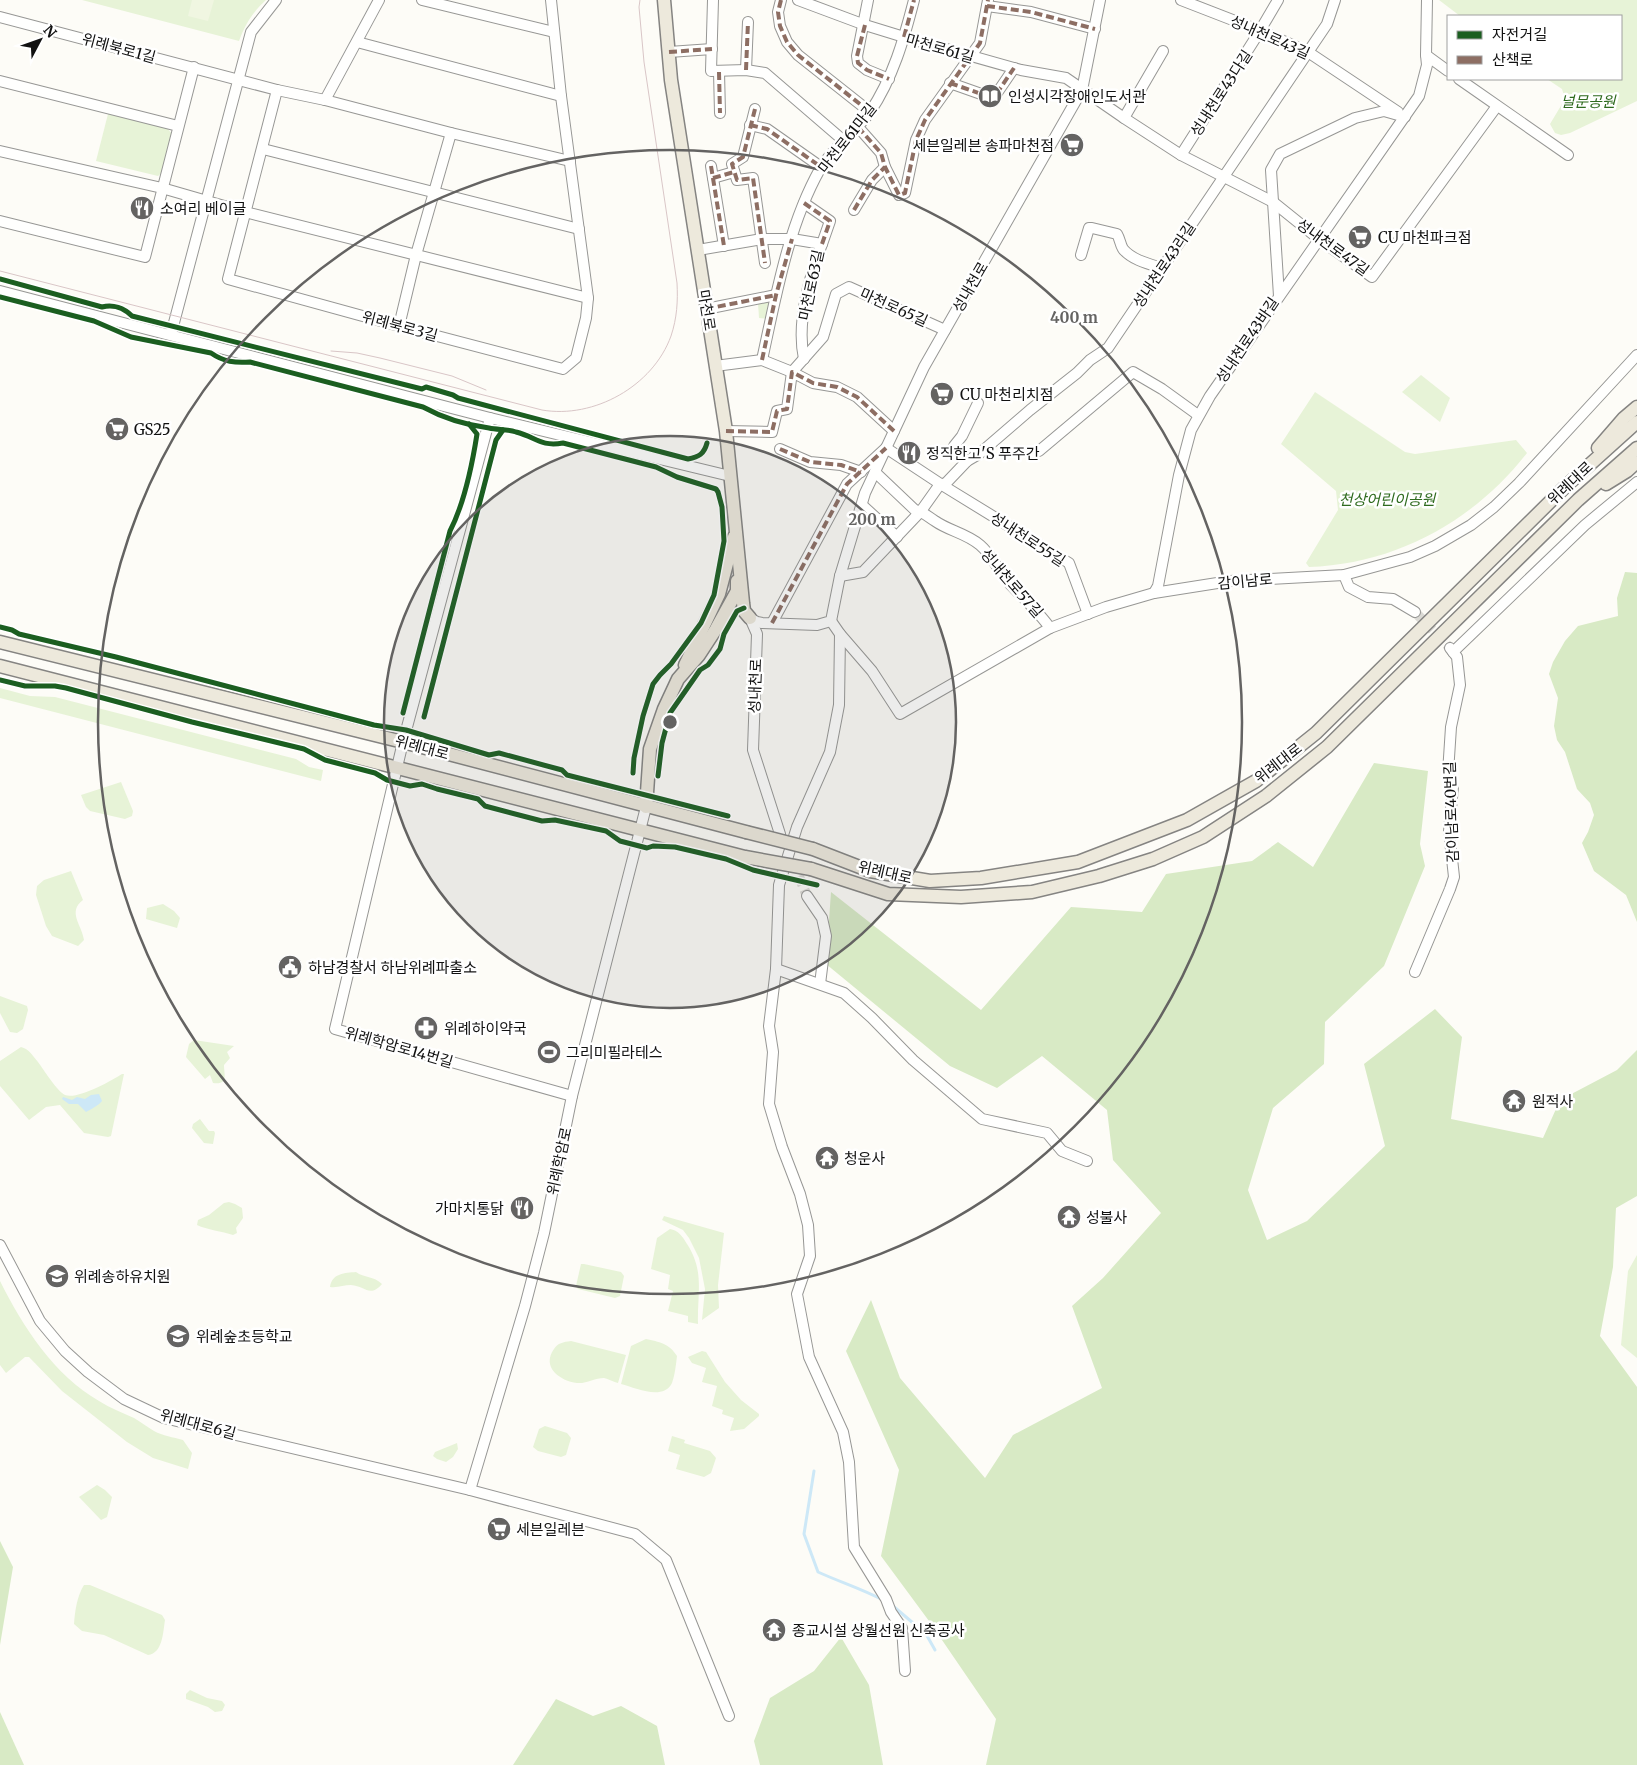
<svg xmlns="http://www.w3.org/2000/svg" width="1637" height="1765" viewBox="0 0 1637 1765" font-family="Merriweather,'Noto Sans KR',serif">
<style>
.green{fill:#e7f3d7}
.forest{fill:#d8eac5}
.pitch{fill:#f0f6e1}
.water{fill:#cde8f7}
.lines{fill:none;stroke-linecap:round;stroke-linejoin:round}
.stream{stroke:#cde8f7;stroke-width:3}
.minor-tunnel{stroke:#dad9d4;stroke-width:10;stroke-dasharray:10 5;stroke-linecap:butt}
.minor-casing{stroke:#979795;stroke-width:12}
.major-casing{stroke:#858482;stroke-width:15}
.minor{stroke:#fffffe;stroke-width:10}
.major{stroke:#ede9dc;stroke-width:12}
.tram{stroke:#d9c6c7;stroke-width:1}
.major-bridge-casing{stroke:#858482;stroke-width:15;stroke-linecap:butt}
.major-bridge{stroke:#ede9dc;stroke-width:12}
.quiet{stroke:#8d6e63;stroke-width:4;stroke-dasharray:8 4;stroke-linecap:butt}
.cycleway-casing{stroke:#fff;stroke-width:8}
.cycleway{stroke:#1b5e20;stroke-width:5}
.ring{fill:none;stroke:#646362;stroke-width:2.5}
.labels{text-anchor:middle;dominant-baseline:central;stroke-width:5;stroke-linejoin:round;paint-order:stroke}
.street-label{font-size:15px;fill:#111;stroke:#fff}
.poi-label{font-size:15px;fill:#111;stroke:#fff;text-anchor:start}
.park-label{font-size:15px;font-style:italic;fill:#2f6b1f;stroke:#fff}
.centre{fill:#646362;stroke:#fff;stroke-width:2.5}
.ring-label{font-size:15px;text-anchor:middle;font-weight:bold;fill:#646362;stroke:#fff;stroke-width:5;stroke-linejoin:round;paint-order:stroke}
</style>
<rect width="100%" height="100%" fill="#fdfcf7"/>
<g class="green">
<path d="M82,0H266C253,12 245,24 239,41Z"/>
<path d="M1439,0H1637V101L1570,133L1561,135L1555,133L1550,124L1565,99L1562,89L1547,79H1621V16H1460Z"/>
<path d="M108,114L167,128L173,135L163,172L158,176L96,161Z"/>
<path d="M771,301L769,319L759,318L758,303Z"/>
<path d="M1421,375L1450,398L1440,422L1402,392Z"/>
<path d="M1315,392L1405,452L1415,454L1516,440L1527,453C1474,521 1396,564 1309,567L1306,563L1338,510L1336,491L1281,444Z"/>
<path d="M0,688L30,696L55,697L296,759L309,767L323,770L321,781L0,698Z"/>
<path d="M121,782L133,811L132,816L125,819L90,811L86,807L81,795Z"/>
<path d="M71,871L83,900C67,912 82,925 84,940L78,946L52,936L46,926L36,895L37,886L44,880Z"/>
<path d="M163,904L174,911L180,918L177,928L146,919L147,908Z"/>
<path d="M0,996L27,1006L28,1010L23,1029L17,1033L10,1032L0,1013Z"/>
<path d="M194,1040L234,1046L227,1052L230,1058L224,1065C224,1075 229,1085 213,1083L210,1075L205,1079L186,1057L189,1044Z"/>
<path d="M21,1047C29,1049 33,1056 38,1062C44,1070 57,1091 65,1095C77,1100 111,1081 122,1074H124L111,1136L108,1137L84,1133L60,1105L46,1107L29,1120L0,1086V1061Z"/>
<path d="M200,1119L209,1131H214L215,1133L213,1144L204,1143L192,1128L193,1124Z"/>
<path d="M229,1202L235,1204L242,1208L243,1218L236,1228L237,1233L233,1235C222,1231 207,1230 197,1225L198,1220L209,1215L224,1203Z"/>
<path d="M664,1216L724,1233L718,1285L719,1308L702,1320L705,1289L699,1258L689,1238L683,1230L662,1220Z"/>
<path d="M670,1229C678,1230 683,1237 687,1244C705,1271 697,1295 698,1324L688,1322V1316L668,1311L673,1291L668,1289L670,1275L651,1269L657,1238Z"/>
<path d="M1637,1255V1358L1621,1345L1628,1271Z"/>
<path d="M581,1264H584L621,1272L624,1276L620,1296L615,1298L578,1289L576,1286Z"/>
<path d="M356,1272C364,1278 374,1276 382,1284C370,1298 365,1286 351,1285C344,1285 338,1288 330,1287C332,1273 345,1273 356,1272Z"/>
<path d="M0,1281C23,1327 54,1375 99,1401C110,1408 123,1413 134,1418C141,1422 147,1427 154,1431C163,1436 173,1437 183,1440L192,1453L188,1469L153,1458L127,1442L62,1391L29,1357H25L6,1373L0,1365Z"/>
<path d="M646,1339C659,1342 669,1343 677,1356C676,1364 675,1375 672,1383C663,1401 636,1388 621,1384L631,1346Z"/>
<path d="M571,1341L626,1355L618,1383C614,1382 608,1379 604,1378C595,1378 586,1384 577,1383C560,1381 541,1367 554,1349C558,1343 563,1342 571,1341Z"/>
<path d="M702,1351L706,1352L725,1382L741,1400L759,1414V1416L744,1429L730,1431L734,1418L722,1414L723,1410L712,1406L717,1386L702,1382L706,1368L692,1363L688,1357Z"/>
<path d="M545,1426L567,1433L571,1438L566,1455L561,1457L538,1451L533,1447L539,1429Z"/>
<path d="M672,1436L685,1440L684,1443L710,1451L716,1458L711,1473L704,1477L676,1469L680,1455L668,1451Z"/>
<path d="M457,1443L458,1449L453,1457L446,1462L437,1459L433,1456L435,1452Z"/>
<path d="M97,1485L105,1490L112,1497L107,1517L101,1520L79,1497Z"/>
<path d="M84,1585H90L162,1615L165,1620C163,1632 163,1653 148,1655L104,1635L82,1631L74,1624C75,1611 77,1596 84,1585Z"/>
<path d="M190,1690L207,1698L222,1701L225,1705L222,1711L215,1712L208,1707L186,1699V1694Z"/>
</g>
<g class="forest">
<path d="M1625,572L1637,573V922L1626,895L1594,871L1582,843L1588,832L1594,815L1590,803L1577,789L1565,752L1557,740L1554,726L1558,698L1549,674L1553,662L1565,641L1578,626L1618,616L1617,598Z"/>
<path d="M1374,763L1428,771L1420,844L1425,866L1384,966L1325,1022L1324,1064L1273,1108L1248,1190L1267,1240L1307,1221L1385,1146L1364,1064L1435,1009L1462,1037L1451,1119L1543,1138L1560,1100L1617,1070L1637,1050V1196L1616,1208L1613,1267L1600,1336L1637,1387V1765H986L996,1719L929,1621L881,1556L899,1470L846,1351L871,1300L900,1378L985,1478L1013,1435L1102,1388L1072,1306L1103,1278L1161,1213L1113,1160L1107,1110L1042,1056L997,1088L950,1066L826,964L831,892L981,1010L1071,907L1142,912L1166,874L1252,861L1278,842L1313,867Z"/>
<path d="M0,1541L13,1567L0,1645Z"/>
<path d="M841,1637L869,1685L883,1765H760L754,1741L770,1698L814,1671Z"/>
<path d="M556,1699L593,1716L621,1706L657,1726L665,1765H513Z"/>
<path d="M0,1712L24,1765H0Z"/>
</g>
<path class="pitch" d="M192,0H214L208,21L188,16Z"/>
<path class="water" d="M99,1094L102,1101C99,1105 90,1110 86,1112L78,1104H69L62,1099L63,1097L72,1100L77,1097L85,1099L91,1095Z"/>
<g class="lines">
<g class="stream">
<path d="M814,1471L804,1534L818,1572C840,1582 862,1589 883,1600"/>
<path d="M893,1606L926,1634L935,1650"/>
</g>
<g class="minor-tunnel">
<path d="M1415,612L1450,648"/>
<path d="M793,862L807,896"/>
</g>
<g class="minor-casing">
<g id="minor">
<path d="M422,0L554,32"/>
<path d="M713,0L711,71L746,70L765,73L844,141"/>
<path d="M781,0L778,12L780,26L787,42L798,55L870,112"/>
<path d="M798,0L865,25L904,37L1021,70L1066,78L1124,118L1181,155L1273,202L1319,239L1372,277L1497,106"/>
<path d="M868,0L857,56L858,63L867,70L889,79"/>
<path d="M1181,0L1261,31L1308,52L1398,112"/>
<path d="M987,6L1031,12L1095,29"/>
<path d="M0,17L277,90L325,100L451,133L570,161"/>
<path d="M357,42L561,96"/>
<path d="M669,52L712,49"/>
<path d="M1426,55L1448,71"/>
<path d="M746,70L748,22"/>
<path d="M719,72L720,113"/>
<path d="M1459,79L1568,155"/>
<path d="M0,81L178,126"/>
<path d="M950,83L984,95L997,93L1014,68"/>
<path d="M277,90L228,279L399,326L563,369L576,358L586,318L588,298L561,96L551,0"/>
<path d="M325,100L379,0"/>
<path d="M755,109L743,157L732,164L737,180L753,178L765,263"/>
<path d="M1124,118L1163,51"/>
<path d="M750,125L767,129L821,167"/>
<path d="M858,127L881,153L885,167L899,195L905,193L916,140L925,120L980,43L988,0"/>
<path d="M263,149L579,229"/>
<path d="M0,151L162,188L245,212L588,298"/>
<path d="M1181,155L1258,34L1278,0"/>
<path d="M711,166L724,246"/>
<path d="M713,178L734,172"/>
<path d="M804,203L830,221L822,244"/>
<path d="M854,210L872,180L885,167"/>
<path d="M0,221L145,257L194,67"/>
<path d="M698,250L762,239H792L822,244C809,278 796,322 804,359"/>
<path d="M1081,255L1089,228H1092L1117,234C1120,239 1120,244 1123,249C1132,260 1149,264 1162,268"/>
<path d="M0,291L490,418L730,476"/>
<path d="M1279,296L1271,170L1280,154L1355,118L1384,111L1405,117"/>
<path d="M706,309L776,295"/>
<path d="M399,326L416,255L451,133"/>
<path d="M171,334L251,32L276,0"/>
<path d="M762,360C776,296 788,226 820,169C832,148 856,132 870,112C893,78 904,39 914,0"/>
<path d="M715,366L762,360L792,372L823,337L836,294L849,287L945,330"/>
<path d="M490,418L403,742L335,1029L572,1096"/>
<path d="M726,431L772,432L777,411L787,409L792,372L813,383L837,387L857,397L894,431"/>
<path d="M780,449L810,462L841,465L861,472"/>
<path d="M1039,451L1133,372L1162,389L1198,415"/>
<path d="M967,461L955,450L954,446L962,436L978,403"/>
<path d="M875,472L915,510C924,512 928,517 935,521C949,531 966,533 980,545C992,555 998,570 1008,582C1022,597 1038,611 1050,628"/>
<path d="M863,506L897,537"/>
<path d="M1344,575L1349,587L1368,597L1393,599L1415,612"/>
<path d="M840,576L863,572L921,511L938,487L947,482L967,461L979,454L1030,410L1077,373L1090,360L1108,348L1327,24L1335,0"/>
<path d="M1154,593L1158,586L1179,475L1191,430L1210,396L1419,96L1427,65L1426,55L1427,0"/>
<path d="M750,618L757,622L762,623L817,625L831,621L840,576L865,493L924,367L1082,90L1100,0"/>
<path d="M750,618L757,634L753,750L780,834"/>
<path d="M831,621L840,634L839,705L830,752L797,827L779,885L776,969L769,1026L773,1052L769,1104L782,1147L800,1194L808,1225L810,1256L797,1294L809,1357L843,1432L849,1462L854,1547L886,1599L891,1612L902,1628L905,1671"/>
<path d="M772,623L847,484L886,448L942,485L1069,563L1088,614"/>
<path d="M840,634L872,671L900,714L1050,628L1106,607L1154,593L1230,581L1344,575L1410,557L1435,546L1471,525L1494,507L1519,483L1637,355"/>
<path d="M1453,652L1585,525L1637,482"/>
<path d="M807,896L822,918L826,936L820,984"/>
<path d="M776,969L844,993L872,1018L913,1060L982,1119L1047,1133L1062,1151L1087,1161"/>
<path d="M1415,972L1450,889L1454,877L1449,831L1453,787L1448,773L1451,727L1460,685L1457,657L1450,648"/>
<path d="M0,1245L40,1321L65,1351L88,1372L124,1399L164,1418L470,1490L635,1534L666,1560L729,1716"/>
<path d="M470,1490L525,1306L544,1233L572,1096L646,807"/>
</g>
</g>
<g class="major-casing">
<g id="major">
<path d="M664,0L671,80L726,431L743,603L744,611L750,618"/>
<path d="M1598,448L1624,418L1637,407"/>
<path d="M1606,484L1627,471L1637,462"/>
<path d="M0,642L403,742L746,832"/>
<path d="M685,665L719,594L734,537"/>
<path d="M0,666L745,857"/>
<path d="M646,807L650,749L664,709L678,679L699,655L716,629L737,591V581"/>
<path d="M813,849L870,871L930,881L981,878L1078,862L1187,820L1256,781L1316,733L1567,485L1637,422"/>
<path d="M811,869L888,894L961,897L1032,892L1099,876L1153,859L1203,837L1266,796L1327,747L1578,500L1637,448"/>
</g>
</g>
<use href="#minor" class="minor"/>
<use href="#major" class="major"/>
<g class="tram">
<path d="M0,271L542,410C594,419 653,386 671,336C677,318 678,301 677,283L654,129L644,62L639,7L640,0"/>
<path d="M331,351L357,353L380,358L452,376L486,390"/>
</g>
<g class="major-bridge-casing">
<g id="major-bridge">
<path d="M746,832L813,849"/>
<path d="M745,857L811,869"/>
</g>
</g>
<use href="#major-bridge" class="major-bridge"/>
<g class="quiet">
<path d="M781,0L778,12L780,26L787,42L798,55L870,112"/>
<path d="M987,6L1031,12L1095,29"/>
<path d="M865,25L857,56L858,63L867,70L889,79"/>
<path d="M904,37L914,0"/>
<path d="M669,52L712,49"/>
<path d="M746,70L748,22"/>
<path d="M719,72L720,113"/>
<path d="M950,83L984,95L997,93L1014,68"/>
<path d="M755,109L743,157L732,164L737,180L753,178L765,263"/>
<path d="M750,125L767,129L821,167"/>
<path d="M858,127L881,153L885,167L899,195L905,193L916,140L925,120L980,43L988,0"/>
<path d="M711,166L724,246"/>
<path d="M713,178L734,172"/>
<path d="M804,203L830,221L822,244"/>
<path d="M854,210L872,180L885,167"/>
<path d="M706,309L776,295"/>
<path d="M762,360L776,295L792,239"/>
<path d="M726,431L772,432L777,411L787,409L792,372L813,383L837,387L857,397L894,431"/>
<path d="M780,449L810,462L841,465L861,472"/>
<path d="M772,623L847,484L886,448"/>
</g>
<g class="cycleway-casing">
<g id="cycleway">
<path d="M0,279L102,307C113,304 124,308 132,316L422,389L426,387L453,395L458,398L688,459C699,457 704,454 707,443"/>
<path d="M0,297L94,321L131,337L211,353C224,362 235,363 250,362L423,407C443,418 466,425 489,428C498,430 507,429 516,432C536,437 540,447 563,443L656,467L677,477L716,489L718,492L722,507L724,541L714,595L701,623L671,664L660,675L653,684L643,716L634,758L633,773"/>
<path d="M0,627L12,630L19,634L116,657L374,725L406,730L489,755L499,753L562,770L567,775L728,816"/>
<path d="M0,680L25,686H55L66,688L192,722L304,749L325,760L375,773L387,780L410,786L422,784L437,789L478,799L485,806L542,821L555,820L606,831L620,841L647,848L653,846L675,847L726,859L753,870L817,885"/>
<path d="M403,713L450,531C465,502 472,466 477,434L469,424"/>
<path d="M424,717L496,440L503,430"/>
<path d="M658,776L662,743L670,713L700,670L708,665L720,649L724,634L737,611L744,608"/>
</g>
</g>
<use href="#cycleway" class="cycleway"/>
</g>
<circle cx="670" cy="722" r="286" fill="#646362" fill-opacity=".12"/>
<g class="ring">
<circle cx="670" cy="722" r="286"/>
<circle cx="670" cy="722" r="572"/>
</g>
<defs>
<g id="library-disc" transform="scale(1.25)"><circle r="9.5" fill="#646362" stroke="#fff"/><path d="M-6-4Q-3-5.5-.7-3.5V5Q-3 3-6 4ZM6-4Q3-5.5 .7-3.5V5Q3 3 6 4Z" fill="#fff"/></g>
<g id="supermarket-disc" transform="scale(1.25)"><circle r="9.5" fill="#646362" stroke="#fff"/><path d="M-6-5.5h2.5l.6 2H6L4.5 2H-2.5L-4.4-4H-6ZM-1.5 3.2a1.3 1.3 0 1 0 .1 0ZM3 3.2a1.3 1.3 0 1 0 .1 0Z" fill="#fff"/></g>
<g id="restaurant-disc" transform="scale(1.25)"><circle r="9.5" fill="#646362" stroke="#fff"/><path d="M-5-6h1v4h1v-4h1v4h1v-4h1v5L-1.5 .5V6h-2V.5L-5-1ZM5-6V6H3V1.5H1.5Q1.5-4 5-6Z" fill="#fff"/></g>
<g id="civic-disc" transform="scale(1.25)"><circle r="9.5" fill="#646362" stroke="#fff"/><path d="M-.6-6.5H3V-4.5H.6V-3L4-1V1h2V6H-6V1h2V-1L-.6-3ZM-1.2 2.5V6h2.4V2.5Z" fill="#fff"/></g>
<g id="pharmacy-disc" transform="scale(1.25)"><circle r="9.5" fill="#646362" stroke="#fff"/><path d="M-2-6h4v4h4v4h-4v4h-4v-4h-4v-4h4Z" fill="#fff"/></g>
<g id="stadium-disc" transform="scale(1.25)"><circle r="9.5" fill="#646362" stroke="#fff"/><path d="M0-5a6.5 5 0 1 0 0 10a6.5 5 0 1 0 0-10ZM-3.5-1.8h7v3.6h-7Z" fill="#fff"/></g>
<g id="temple-disc" transform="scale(1.25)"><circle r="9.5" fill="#646362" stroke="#fff"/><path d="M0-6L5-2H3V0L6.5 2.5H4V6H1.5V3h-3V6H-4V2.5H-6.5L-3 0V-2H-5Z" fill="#fff"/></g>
<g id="school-disc" transform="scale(1.25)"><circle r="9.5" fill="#646362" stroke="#fff"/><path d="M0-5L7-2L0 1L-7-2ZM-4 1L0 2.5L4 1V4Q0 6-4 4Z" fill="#fff"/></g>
</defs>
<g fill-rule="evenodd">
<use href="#library-disc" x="990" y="96"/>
<use href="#supermarket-disc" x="1072" y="145"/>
<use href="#restaurant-disc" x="142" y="208"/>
<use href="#supermarket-disc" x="1360" y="237"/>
<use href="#supermarket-disc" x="942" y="394"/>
<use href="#supermarket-disc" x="117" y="429"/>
<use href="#restaurant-disc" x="909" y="453"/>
<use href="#civic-disc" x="290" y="967"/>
<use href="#pharmacy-disc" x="426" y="1028"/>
<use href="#stadium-disc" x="549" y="1052"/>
<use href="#temple-disc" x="1514" y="1101"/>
<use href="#temple-disc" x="827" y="1158"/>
<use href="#restaurant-disc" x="522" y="1208"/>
<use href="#temple-disc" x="1069" y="1217"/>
<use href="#school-disc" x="57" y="1276"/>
<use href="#school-disc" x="178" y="1336"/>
<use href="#supermarket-disc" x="499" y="1529"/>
<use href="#temple-disc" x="774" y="1630"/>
</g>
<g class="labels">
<g class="street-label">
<text transform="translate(1270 37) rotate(24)">성내천로43길</text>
<text transform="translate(119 48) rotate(15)">위례북로1길</text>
<text transform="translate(940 48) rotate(16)">마천로61길</text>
<text transform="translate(1221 93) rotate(-57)">성내천로43다길</text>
<text transform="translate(847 138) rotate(-52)">마천로61마길</text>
<text transform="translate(1333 247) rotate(36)">성내천로47길</text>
<text transform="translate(1164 265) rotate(-56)">성내천로43라길</text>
<text transform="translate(811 285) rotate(-78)">마천로63길</text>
<text transform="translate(970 287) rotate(-60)">성내천로</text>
<text transform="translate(894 307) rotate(24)">마천로65길</text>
<text transform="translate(707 310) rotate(81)">마천로</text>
<text transform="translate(400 326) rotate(15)">위례북로3길</text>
<text transform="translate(1247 340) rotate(-56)">성내천로43바길</text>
<text transform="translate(1570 483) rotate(-43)">위례대로</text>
<text transform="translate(1028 539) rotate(33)">성내천로55길</text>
<text transform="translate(1245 581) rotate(-5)">감이남로</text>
<text transform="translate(1012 583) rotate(49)">성내천로57길</text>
<text transform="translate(755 686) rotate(-88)">성내천로</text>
<text transform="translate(422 747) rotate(15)">위례대로</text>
<text transform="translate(1278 763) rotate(-38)">위례대로</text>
<text transform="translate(1451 812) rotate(-92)">감이남로40번길</text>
<text transform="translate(885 872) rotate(13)">위례대로</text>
<text transform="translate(399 1047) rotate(16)">위례학암로14번길</text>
<text transform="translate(559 1161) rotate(-78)">위례학암로</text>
<text transform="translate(198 1424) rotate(15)">위례대로6길</text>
</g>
<g class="poi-label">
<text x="1008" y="96">인성시각장애인도서관</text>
<text x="1054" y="145" text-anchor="end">세븐일레븐 송파마천점</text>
<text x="160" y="208">소여리 베이글</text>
<text x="1378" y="237">CU 마천파크점</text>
<text x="960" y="394">CU 마천리치점</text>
<text x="134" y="429">GS25</text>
<text x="926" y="453">정직한고'S 푸주간</text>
<text x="308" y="967">하남경찰서 하남위례파출소</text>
<text x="444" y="1028">위례하이약국</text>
<text x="566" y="1052">그리미필라테스</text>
<text x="1532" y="1101">원적사</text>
<text x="844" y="1158">청운사</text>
<text x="504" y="1208" text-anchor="end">가마치통닭</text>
<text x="1086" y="1217">성불사</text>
<text x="74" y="1276">위례송하유치원</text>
<text x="196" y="1336">위례숲초등학교</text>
<text x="516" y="1529">세븐일레븐</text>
<text x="792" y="1630">종교시설 상월선원 신축공사</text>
</g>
<g class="park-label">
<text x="1588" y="101">널문공원</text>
<text x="1387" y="499">천상어린이공원</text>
</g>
</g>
<circle cx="670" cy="722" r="8" class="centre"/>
<g class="ring-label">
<text x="1074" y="323">400 m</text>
<text x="872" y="525">200 m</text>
</g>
<rect x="1447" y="15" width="175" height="65" fill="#ffffff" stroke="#a0a0a0"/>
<rect x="1457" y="31" width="25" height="8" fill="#1b5e20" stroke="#a0a0a0"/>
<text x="1492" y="40" font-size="15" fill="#111111">자전거길</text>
<rect x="1457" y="56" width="25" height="8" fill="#8d6e63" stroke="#a0a0a0"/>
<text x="1492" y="65" font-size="15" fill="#111111">산책로</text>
<g transform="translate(40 40) rotate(49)" stroke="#ffffff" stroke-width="4" paint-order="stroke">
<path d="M0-4L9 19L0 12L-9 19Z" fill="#111111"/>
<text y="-8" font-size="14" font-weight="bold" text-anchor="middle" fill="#111111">N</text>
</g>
</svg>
